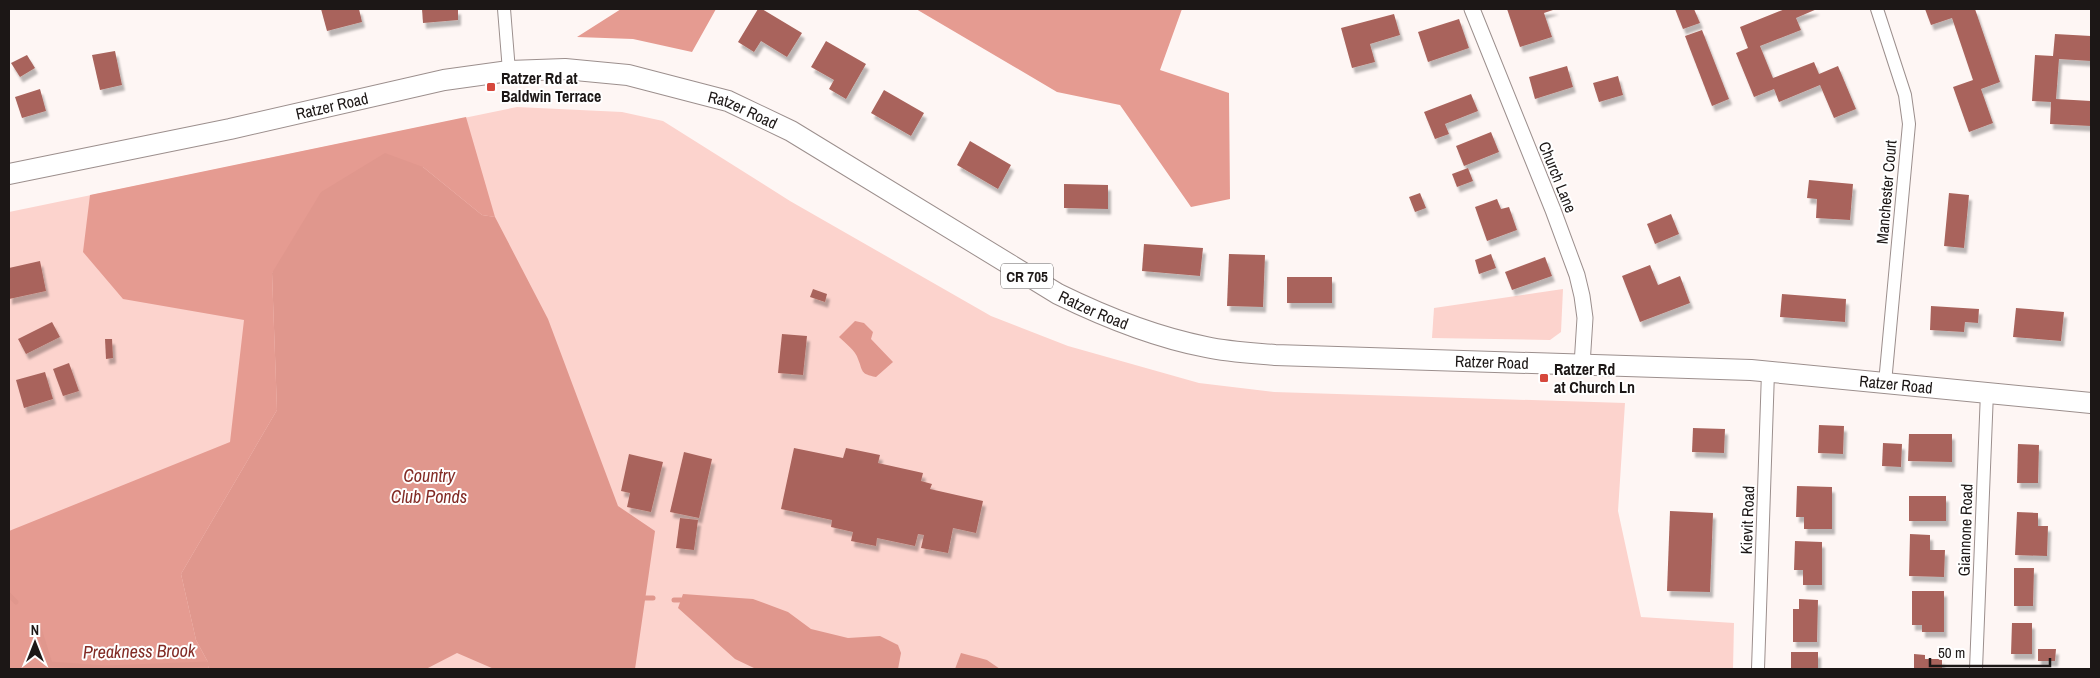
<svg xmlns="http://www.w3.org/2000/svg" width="2100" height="678" viewBox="0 0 2100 678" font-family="'Archivo Narrow',sans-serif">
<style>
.green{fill:#fcd3cd}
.forest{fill:#e59b91}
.water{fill:#e0978d}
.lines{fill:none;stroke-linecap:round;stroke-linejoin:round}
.stream{stroke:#e0978d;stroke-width:5}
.building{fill:#a9645c;filter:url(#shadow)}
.minor-casing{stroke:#9c8f8d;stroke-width:14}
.tertiary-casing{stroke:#9c8f8d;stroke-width:17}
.primary-casing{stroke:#9c8f8d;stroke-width:22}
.minor{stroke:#fff;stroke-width:12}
.tertiary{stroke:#fff;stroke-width:15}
.primary{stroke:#fff;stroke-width:20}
.poi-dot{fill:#d6483d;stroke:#fff;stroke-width:2}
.labels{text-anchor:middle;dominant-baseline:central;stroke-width:4;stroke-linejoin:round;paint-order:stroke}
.shield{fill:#fff;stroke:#605d5c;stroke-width:1}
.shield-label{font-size:15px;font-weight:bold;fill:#1c1716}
.poi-label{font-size:16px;font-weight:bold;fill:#1c1716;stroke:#fff;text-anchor:start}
.street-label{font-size:16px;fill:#1c1716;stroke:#fff}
.water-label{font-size:18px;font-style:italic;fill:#822b25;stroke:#fff}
</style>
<defs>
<filter id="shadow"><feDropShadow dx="3" dy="5.5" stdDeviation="1" flood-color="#0004"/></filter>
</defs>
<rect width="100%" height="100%" fill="#fef6f4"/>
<g class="green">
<path d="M517,107L622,112L663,121L790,201L991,316L1068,346L1199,383L1274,392L1625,403L1618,511L1641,617L1734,623L1733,669H9V212Z"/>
<path d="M1563,289L1561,332L1550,340L1432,338L1434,308Z"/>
</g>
<g class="forest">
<path d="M621,9H716L692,52L633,39L577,37Z"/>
<path d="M916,9H1182L1160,70L1229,93L1230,199L1191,207L1120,105L1057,92Z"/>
<path d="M466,117L495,217L482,215L423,167L272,273L277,410L181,574L196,640L209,664L208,669H9V531L230,442L244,320L123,299L83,252L90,195Z"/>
</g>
<g class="water">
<path d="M385,153L423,167L482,215L495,217L548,319L618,506L655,531L635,669H494L457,653L426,669H208L209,664L196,640L181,574L277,410L272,273L321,192Z"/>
<path d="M855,321L864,323L873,332L871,339L893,362L876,377C860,374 863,371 858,359C856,351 845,343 839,337Z"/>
<path d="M683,594L753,599L788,612L811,629L848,638L880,636L898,645L901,653L898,669H756L735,659L678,608Z"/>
<path d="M961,653L987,660L1000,669H955Z"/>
</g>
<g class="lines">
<g class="stream">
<path d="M9,595L16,602"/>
<path d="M645,598H653"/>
<path d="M674,600H681"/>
<path d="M38,625L50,664L105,668L209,664"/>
</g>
</g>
<g class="building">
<path d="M321,9H359L362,22L327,31Z"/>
<path d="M422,9H458V20L423,23Z"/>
<path d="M758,9H762L802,33L787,57L761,41L754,52L738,42Z"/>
<path d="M1507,9H1556L1544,13L1552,37L1520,47Z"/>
<path d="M1675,9H1694L1700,23L1683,29Z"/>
<path d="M1785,9H1817L1796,18L1801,30L1760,46L1773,78L1814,62L1819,74L1838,66L1856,109L1834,118L1820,85L1779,102L1774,89L1754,97L1736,53L1748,48L1740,27Z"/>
<path d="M1925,9H1975L2000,82L1981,89L1993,123L1969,132L1953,87L1973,80L1952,18L1931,25Z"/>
<path d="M1394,14L1400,35L1370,44L1375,62L1352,68L1341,28Z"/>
<path d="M1459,19L1469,48L1428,62L1418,32Z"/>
<path d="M1702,30L1729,99L1712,106L1685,36Z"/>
<path d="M2055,34L2091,36V61L2059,59L2056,99L2091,101V126L2050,124L2051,102L2032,101L2035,55L2053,56Z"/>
<path d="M826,41L866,64L846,99L829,89L834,80L811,67Z"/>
<path d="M115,51L122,85L100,90L92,55Z"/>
<path d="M27,55L35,68L20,77L11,63Z"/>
<path d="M1567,66L1573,87L1535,99L1529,77Z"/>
<path d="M1618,76L1623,95L1599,102L1593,83Z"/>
<path d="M40,89L46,111L22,118L15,97Z"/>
<path d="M884,90L924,113L911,136L871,113Z"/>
<path d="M1471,94L1478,111L1445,124L1449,134L1435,139L1424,112Z"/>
<path d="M1491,132L1499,152L1464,166L1456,146Z"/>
<path d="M970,141L1011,165L998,189L957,165Z"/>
<path d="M1468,168L1473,181L1457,187L1452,174Z"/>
<path d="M1809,180L1853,184L1850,220L1816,218L1817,199L1807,198Z"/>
<path d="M1064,184L1108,185V209L1064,208Z"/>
<path d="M1420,193L1426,208L1415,212L1409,197Z"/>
<path d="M1949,193L1969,195L1964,248L1944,246Z"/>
<path d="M1497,199L1501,209L1509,207L1517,230L1487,241L1475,207Z"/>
<path d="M1671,214L1679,234L1655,244L1647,224Z"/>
<path d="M1144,244L1203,248L1200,276L1142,271Z"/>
<path d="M1229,254L1265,255L1263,307L1227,306Z"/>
<path d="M1491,254L1496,268L1479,274L1475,260Z"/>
<path d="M1545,257L1552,276L1512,290L1505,272Z"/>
<path d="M40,261L46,291L9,299V268Z"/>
<path d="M1650,265L1658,285L1680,276L1690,303L1640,322L1622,276Z"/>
<rect x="1287" y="277" width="45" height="26"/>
<path d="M813,289L827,294L825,302L810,297Z"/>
<path d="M1782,294L1846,299L1845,322L1780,317Z"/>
<path d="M1931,306L1979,309L1978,323L1965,322L1964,332L1930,330Z"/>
<path d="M2016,308L2064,312L2061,341L2013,337Z"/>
<path d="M52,322L60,337L26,354L18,339Z"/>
<path d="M782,334L807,336L803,375L778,373Z"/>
<path d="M105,339H112L113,358L106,359Z"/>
<path d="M69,363L79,391L63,396L53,369Z"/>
<path d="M45,372L53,399L24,408L16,380Z"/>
<path d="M1819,425L1844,426L1843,454L1818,453Z"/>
<path d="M1693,428L1725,429L1724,453L1692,452Z"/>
<path d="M1909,434H1952V462L1908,461Z"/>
<path d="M1883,443L1902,444L1901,467L1882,466Z"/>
<path d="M2018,444L2039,445L2038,483H2017Z"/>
<path d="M794,448L843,458L846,448L880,455L878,463L923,473L921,481L932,484L930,489L983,501L976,533L953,528L948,553L921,548L924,535L918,534L915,546L877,538L876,546L851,541L853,532L831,527L832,520L781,509Z"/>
<path d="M684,452L712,459L699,518L670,512Z"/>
<path d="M629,454L663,462L651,512L627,507L630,493L621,491Z"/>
<path d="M1797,486L1832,487V529H1804V517H1796Z"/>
<rect x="1909" y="496" width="37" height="25"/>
<path d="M1670,511L1713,513L1710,592L1667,591Z"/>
<path d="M2017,512L2038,513V526H2048L2047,556L2015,555Z"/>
<path d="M680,518L698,520L694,550L676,548Z"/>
<path d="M1910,534L1930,535V550H1945L1944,577L1909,576Z"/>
<path d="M1795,541L1822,542V585H1803V570H1794Z"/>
<path d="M2014,568H2034L2033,606H2014Z"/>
<path d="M1912,591H1944V632H1922V625H1912Z"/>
<path d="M1799,599L1818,600L1817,642H1793V609H1799Z"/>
<path d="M2012,623H2032V654H2011Z"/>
<path d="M2038,649H2056L2055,661H2038Z"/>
<rect x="1791" y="652" width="27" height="17"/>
<path d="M1914,654L1925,655V659H1942V669H1914Z"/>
</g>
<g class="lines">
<g class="minor-casing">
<g id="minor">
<path d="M504,9L509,71"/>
<path d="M1877,9L1905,95L1909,124L1885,383"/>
<path d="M1758,669L1768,372"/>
<path d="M1976,669L1987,392"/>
</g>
</g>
<g class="tertiary-casing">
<path id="tertiary" d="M1472,9L1553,210L1577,275L1582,296L1585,318L1582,365"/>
</g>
<g class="primary-casing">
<g id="primary">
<path id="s1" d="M9,174L230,129L444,80L509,71L565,69L628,75L728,101L791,131L1058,294C1105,317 1155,337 1206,347C1229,352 1252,353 1275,355L1751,370L2091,403"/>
</g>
</g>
<use href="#minor" class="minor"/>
<use href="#tertiary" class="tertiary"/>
<use href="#primary" class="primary"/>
</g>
<g class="poi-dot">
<rect x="486" y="82" width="10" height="10" rx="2.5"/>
<rect x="1539" y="373" width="10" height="10" rx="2.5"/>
</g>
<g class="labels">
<rect class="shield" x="1001" y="263.5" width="52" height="25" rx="4"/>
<g class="shield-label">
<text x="1027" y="276">CR 705</text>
</g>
<g class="poi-label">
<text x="501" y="78">Ratzer Rd at<tspan x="501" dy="18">Baldwin Terrace</tspan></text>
<text x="1554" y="369">Ratzer Rd<tspan x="1554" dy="18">at Church Ln</tspan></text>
</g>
<g class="street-label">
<text stroke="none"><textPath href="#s1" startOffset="330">Ratzer Road</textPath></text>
<text stroke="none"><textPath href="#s1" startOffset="750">Ratzer Road</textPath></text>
<text transform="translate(1558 177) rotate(68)">Church Lane</text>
<text transform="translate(1886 192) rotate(-85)">Manchester Court</text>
<text stroke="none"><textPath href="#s1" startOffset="1155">Ratzer Road</textPath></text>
<text stroke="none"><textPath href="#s1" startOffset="1560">Ratzer Road</textPath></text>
<text stroke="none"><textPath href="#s1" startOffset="1965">Ratzer Road</textPath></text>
<text transform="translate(1747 520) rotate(-88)">Kievit Road</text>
<text transform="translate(1965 530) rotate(-88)">Giannone Road</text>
</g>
<g class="water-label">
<text x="429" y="475">Country<tspan x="429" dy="21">Club Ponds</tspan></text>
<text transform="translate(139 651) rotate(-1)">Preakness Brook</text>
</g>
</g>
<rect width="2100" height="678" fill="none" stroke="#1c1716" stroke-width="20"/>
<g transform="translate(35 643)" stroke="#ffffff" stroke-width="4" paint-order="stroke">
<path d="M0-4L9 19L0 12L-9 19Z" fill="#1c1716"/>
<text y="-8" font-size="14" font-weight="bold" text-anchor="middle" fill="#1c1716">N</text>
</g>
<path d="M1930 658v8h120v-8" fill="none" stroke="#1c1716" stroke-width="2.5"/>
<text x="1938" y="658" font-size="15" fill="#1c1716" stroke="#ffffff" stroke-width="4" paint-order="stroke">50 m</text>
</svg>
